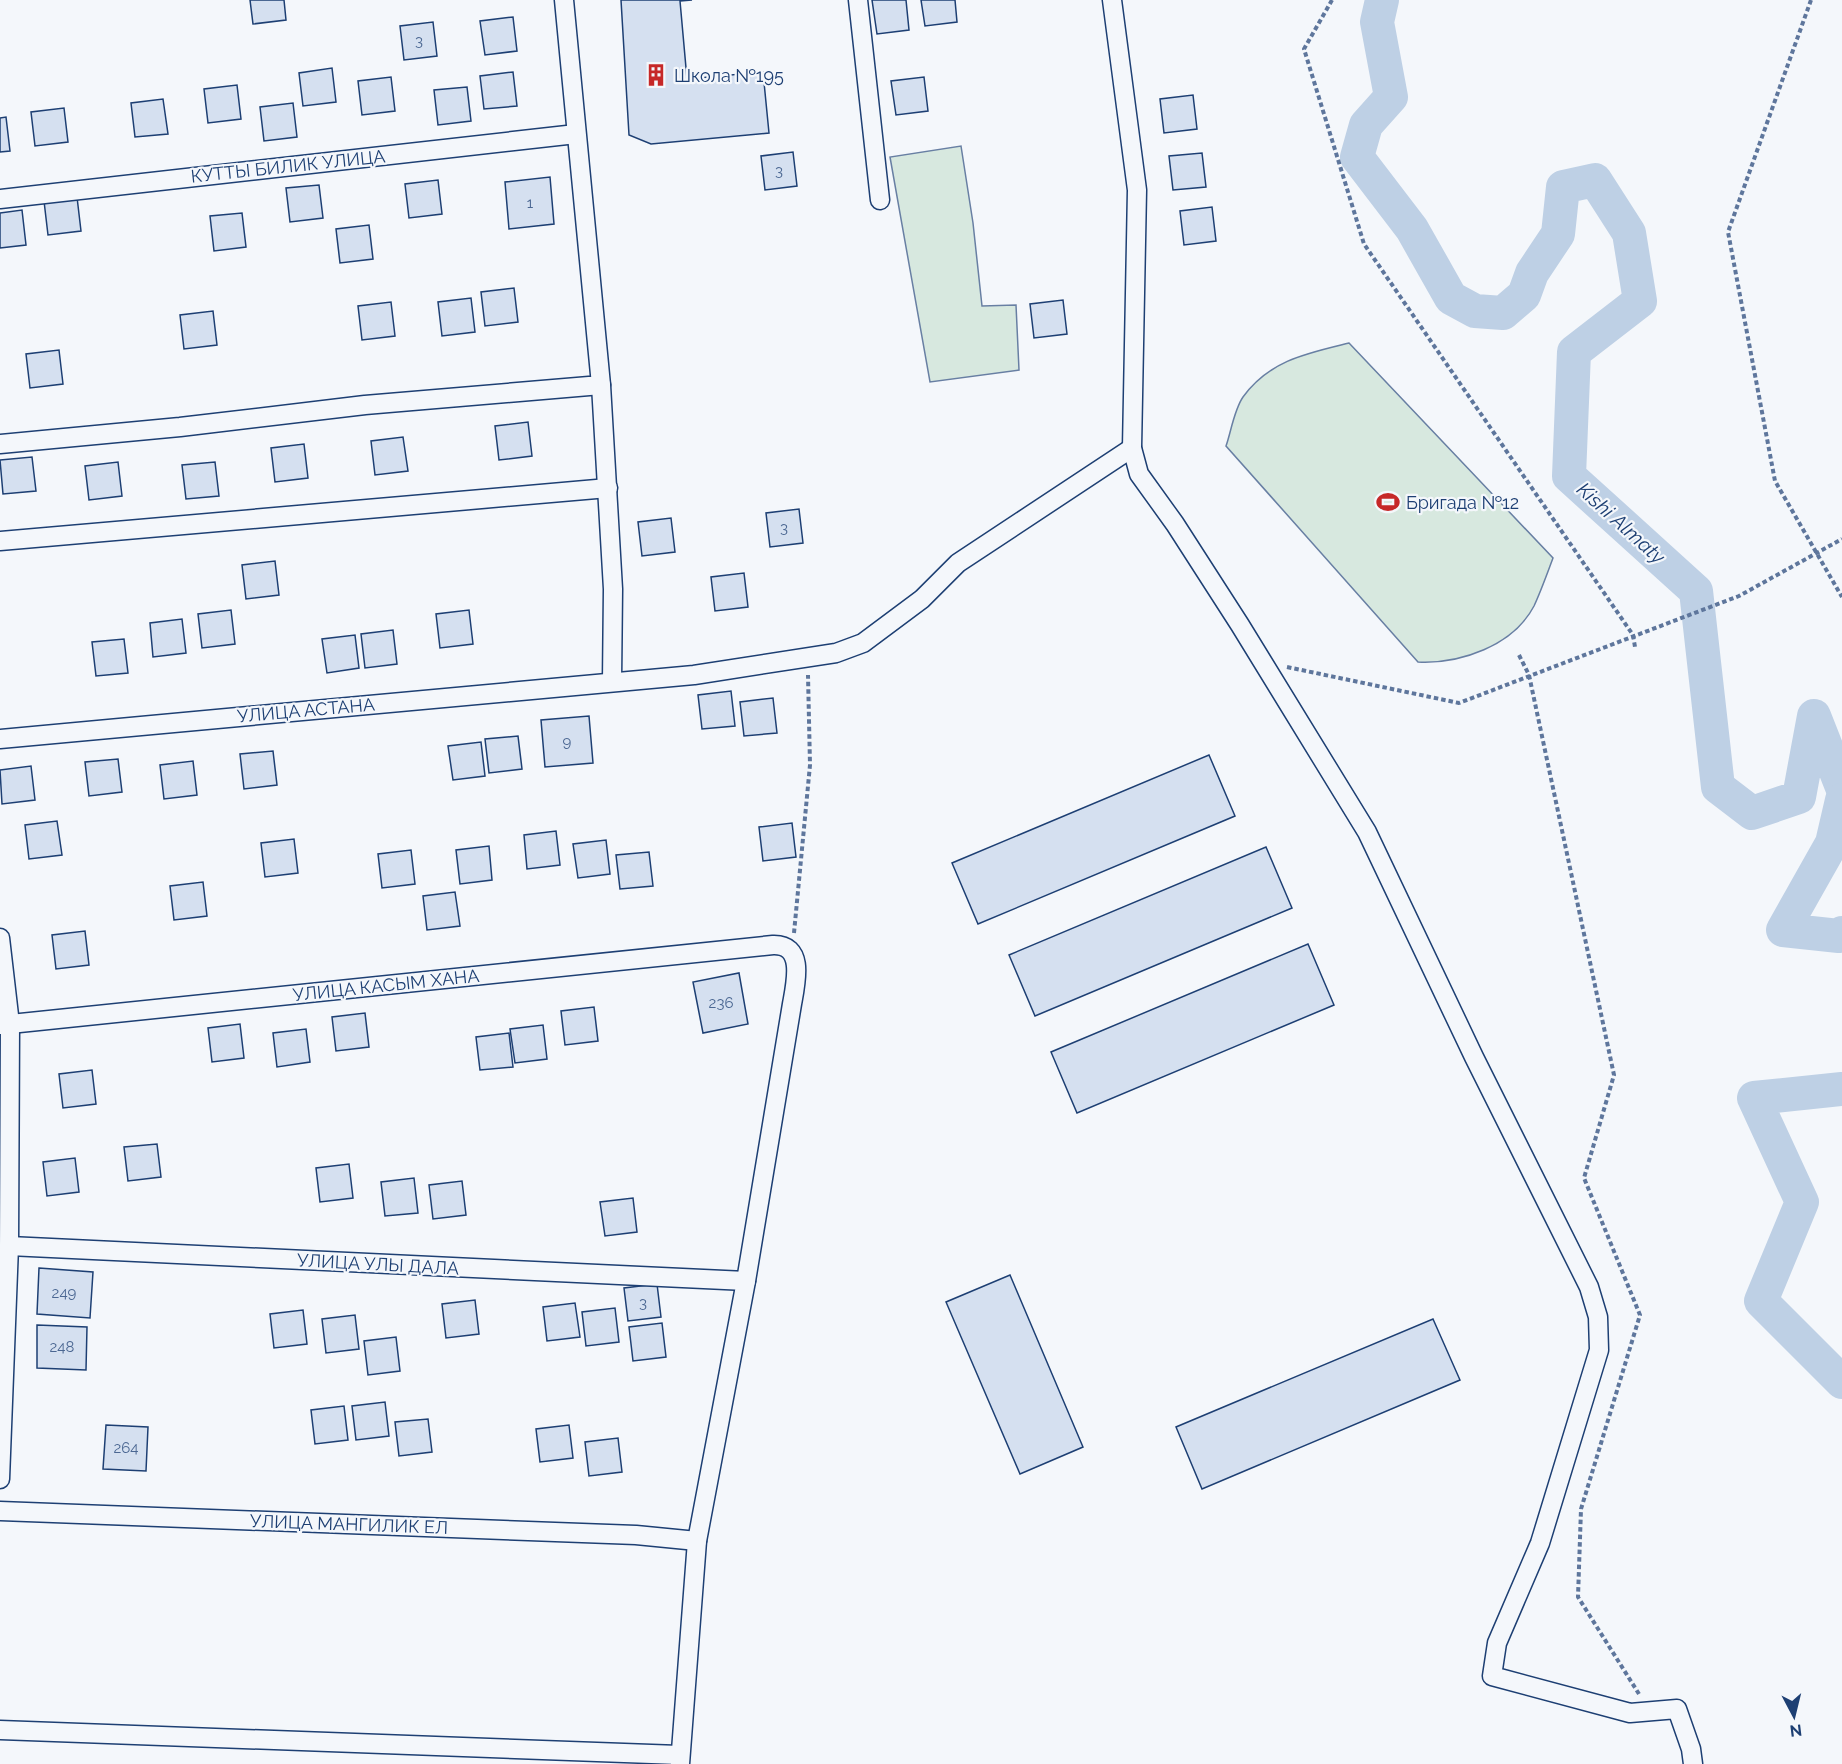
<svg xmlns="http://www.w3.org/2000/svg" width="1842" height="1764" viewBox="0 0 1842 1764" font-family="Raleway,sans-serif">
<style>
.green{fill:#d7e8df;stroke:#687fa3;stroke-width:1.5}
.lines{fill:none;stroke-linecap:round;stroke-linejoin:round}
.river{stroke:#bed0e5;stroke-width:34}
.building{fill:#d5e0f0;stroke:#1d3f73;stroke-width:1.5}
.minor-casing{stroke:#1d3f73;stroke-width:21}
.path{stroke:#5e769c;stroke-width:4;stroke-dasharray:4.5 3;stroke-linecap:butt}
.minor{stroke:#f4f7fb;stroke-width:18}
.labels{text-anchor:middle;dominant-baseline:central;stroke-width:4.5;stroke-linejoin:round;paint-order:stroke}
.number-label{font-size:15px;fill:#4b6792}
.poi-label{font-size:18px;fill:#1d3f73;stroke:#f4f7fb;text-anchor:start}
.street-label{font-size:18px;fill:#1d3f73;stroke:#f4f7fb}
.water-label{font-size:20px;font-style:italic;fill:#1d3f73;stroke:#f4f7fb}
</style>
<rect width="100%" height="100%" fill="#f4f7fb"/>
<g class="green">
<path d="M961,146L973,223L982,306L1016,305L1019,370L930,382L890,157Z"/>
<path d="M1349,343L1553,558C1547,574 1541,591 1534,606C1513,646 1460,664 1418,662L1226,446C1231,432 1234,410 1243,397C1270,360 1308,353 1349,343Z"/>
</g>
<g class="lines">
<g class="river">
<path d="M1382,0L1377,22L1391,97L1366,125L1357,157L1412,229L1451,298L1475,311L1503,313L1524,295L1532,273L1558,234L1563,187L1595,180L1629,233L1640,301L1574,352L1569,476L1696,591L1718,787L1752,813L1799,797L1814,716L1842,787"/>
<path d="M1842,800L1832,843L1783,930L1839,936L1842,933"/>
<path d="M1842,1089L1754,1098L1802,1202L1761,1301L1842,1382"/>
</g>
</g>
<g class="building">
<path d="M250,0H284L286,20L253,24Z"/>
<path d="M621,0H692L680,1L687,79L763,72L769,133L651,144L629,135Z"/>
<path d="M872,0H906L909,30L877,34Z"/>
<path d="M921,0H955L957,22L925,26Z"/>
<path d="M513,17L517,51L485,55L480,21Z"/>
<path d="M433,22L437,56L404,60L400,26Z"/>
<path d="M332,68L336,102L303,106L299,73Z"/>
<path d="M513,72L517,106L484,109L480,76Z"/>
<path d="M391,77L395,111L362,115L358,81Z"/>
<path d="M924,77L928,111L896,115L891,81Z"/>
<path d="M237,85L241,119L208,123L204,89Z"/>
<path d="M467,87L471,121L438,125L434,90Z"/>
<path d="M1193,95L1197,129L1164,133L1160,99Z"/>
<path d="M163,99L168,134L135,137L131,103Z"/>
<path d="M293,103L297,137L264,141L260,107Z"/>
<path d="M64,108L68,142L35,146L31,112Z"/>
<path d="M6,117L10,151L0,152V118Z"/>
<path d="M793,152L797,186L765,190L761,156Z"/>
<path d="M1202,153L1206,187L1173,190L1169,156Z"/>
<path d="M550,177L554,224L509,229L505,182Z"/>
<path d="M438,180L442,214L409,218L405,184Z"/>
<path d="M319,185L323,218L290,222L286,188Z"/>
<path d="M77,197L81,231L48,235L44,201Z"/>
<path d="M1212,207L1216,241L1184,245L1180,211Z"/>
<path d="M22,210L26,245L0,248V213Z"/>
<path d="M242,213L246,247L214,251L210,216Z"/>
<path d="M369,225L373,259L340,263L336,229Z"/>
<path d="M514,288L518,322L485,326L481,292Z"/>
<path d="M471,298L475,332L442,336L438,302Z"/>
<path d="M1063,300L1067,334L1034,338L1030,304Z"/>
<path d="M391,302L395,336L362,340L358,306Z"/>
<path d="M213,311L217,345L184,349L180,315Z"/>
<path d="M59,350L63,384L30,388L26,354Z"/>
<path d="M528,422L532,456L499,460L495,426Z"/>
<path d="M403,437L408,471L375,475L371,441Z"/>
<path d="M304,444L308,478L275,482L271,448Z"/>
<path d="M32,457L36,491L3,494L0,460Z"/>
<path d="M118,462L122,496L89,500L85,466Z"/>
<path d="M215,462L219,496L186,499L182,465Z"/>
<path d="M799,509L803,543L770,547L766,513Z"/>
<path d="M671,518L675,552L642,556L638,522Z"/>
<path d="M275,561L279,595L246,599L242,565Z"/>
<path d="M744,573L748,607L715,611L711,577Z"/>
<path d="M231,610L235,644L202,648L198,614Z"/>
<path d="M469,610L473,644L440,648L436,614Z"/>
<path d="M182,619L186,653L153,657L150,623Z"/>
<path d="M393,630L397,664L365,668L361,634Z"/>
<path d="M355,635L359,668L327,673L322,639Z"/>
<path d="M124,639L128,673L96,676L92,642Z"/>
<path d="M731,691L735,726L702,729L698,695Z"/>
<path d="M773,698L777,733L744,736L740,702Z"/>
<path d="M589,716L593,763L545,767L541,720Z"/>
<path d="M518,736L522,769L489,773L485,739Z"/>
<path d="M481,742L485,776L453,780L448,746Z"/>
<path d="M273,751L277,785L244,789L240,754Z"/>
<path d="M1209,755L1235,816L978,924L952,863Z"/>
<path d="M118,759L122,792L89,796L85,762Z"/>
<path d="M193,761L197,795L164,799L160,765Z"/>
<path d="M31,766L35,800L2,804L0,770Z"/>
<path d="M57,821L62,855L29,859L25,825Z"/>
<path d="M792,823L796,857L763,861L759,827Z"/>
<path d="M556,831L560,865L527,869L524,835Z"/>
<path d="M294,839L298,873L265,877L261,843Z"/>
<path d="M606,840L610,874L578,878L573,844Z"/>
<path d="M489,846L492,880L460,884L456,850Z"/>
<path d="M1266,847L1292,908L1035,1016L1009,955Z"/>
<path d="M411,850L415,884L382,888L378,854Z"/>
<path d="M649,852L653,886L620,889L616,855Z"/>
<path d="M203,882L207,916L174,920L170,886Z"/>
<path d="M455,892L460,926L427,930L423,896Z"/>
<path d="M85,931L89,965L56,969L52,935Z"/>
<path d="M1308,944L1334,1005L1077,1113L1051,1052Z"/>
<path d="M739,973L748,1024L703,1033L693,982Z"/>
<path d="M594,1007L598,1041L565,1045L561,1011Z"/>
<path d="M365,1013L369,1047L336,1051L332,1017Z"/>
<path d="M240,1024L244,1058L212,1062L208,1028Z"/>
<path d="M543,1025L547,1059L515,1063L510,1029Z"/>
<path d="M306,1029L310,1062L277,1067L273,1033Z"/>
<path d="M509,1033L513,1067L480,1070L476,1037Z"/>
<path d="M92,1070L96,1104L63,1108L59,1074Z"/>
<path d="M157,1144L161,1177L128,1181L124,1147Z"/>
<path d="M75,1158L79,1192L47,1196L43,1162Z"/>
<path d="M349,1164L353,1198L320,1202L316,1168Z"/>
<path d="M414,1178L418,1213L385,1216L381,1182Z"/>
<path d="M462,1181L466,1215L433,1219L429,1185Z"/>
<path d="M633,1198L637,1232L605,1236L600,1202Z"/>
<path d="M39,1268L93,1272L90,1318L37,1314Z"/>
<path d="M1010,1275L1083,1447L1020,1474L946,1302Z"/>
<path d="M657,1284L661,1317L628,1321L624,1288Z"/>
<path d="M475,1300L479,1334L446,1338L442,1304Z"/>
<path d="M575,1303L580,1337L547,1341L543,1307Z"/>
<path d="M615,1308L619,1342L586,1346L582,1312Z"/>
<path d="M303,1310L307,1344L274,1348L270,1314Z"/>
<path d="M355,1315L359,1349L326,1353L322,1319Z"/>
<path d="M1433,1319L1460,1380L1202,1489L1176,1427Z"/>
<path d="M662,1323L666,1357L633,1361L629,1327Z"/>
<path d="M37,1325L87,1327L86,1370L37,1368Z"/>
<path d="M396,1337L400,1371L368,1375L364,1341Z"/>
<path d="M385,1402L389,1436L356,1440L352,1406Z"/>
<path d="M344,1406L348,1440L315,1444L311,1410Z"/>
<path d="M428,1419L432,1452L399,1456L395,1422Z"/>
<path d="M106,1425L148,1427L146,1471L103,1469Z"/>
<path d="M569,1425L573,1458L540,1462L536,1429Z"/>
<path d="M618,1438L622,1472L589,1476L585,1442Z"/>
</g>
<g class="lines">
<g class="minor-casing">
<g id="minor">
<path d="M858,0L880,200"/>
<path d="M1112,0L1137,190L1132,448L1139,474L1175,524L1240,625L1367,832L1474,1057L1589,1287L1598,1317L1599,1350L1540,1543L1497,1643L1492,1676L1630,1713L1677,1709L1691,1749L1693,1764"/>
<path d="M0,199L576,134"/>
<path d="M601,385L613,589L612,681"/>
<path d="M0,444L180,427L365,405L601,385L564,0"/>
<path d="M0,541L608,488"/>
<path d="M0,739L694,675L836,653L863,643L922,599L958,563L1132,448"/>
<path d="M0,938L10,1024L9,1246L0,1479"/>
<path d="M0,1025L773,945C805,944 796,982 792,1004L746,1281L697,1541L680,1764"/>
<path d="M9,1246L746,1281"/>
<path d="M0,1511L636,1535L697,1541"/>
<path d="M0,1730L679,1755"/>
</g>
</g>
<g class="path">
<path d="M1332,0L1304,49L1364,244L1633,635L1635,647"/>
<path d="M1811,0L1728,232L1775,481L1842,597"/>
<path d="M1519,655L1529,675L1614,1075L1584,1178L1640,1315L1581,1509L1578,1597L1639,1694"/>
<path d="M1287,667L1459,703L1739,596L1842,539"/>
<path d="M794,933L810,765L808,675"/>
</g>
<use href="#minor" class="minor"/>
</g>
<defs>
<g id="building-bare" transform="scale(1.8)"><path d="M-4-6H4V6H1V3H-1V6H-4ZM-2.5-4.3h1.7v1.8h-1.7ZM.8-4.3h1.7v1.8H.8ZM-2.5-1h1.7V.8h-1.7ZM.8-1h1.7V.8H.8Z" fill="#c62828" stroke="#f4f7fb" stroke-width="2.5" paint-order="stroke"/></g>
<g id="stadium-bare" transform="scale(1.8)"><path d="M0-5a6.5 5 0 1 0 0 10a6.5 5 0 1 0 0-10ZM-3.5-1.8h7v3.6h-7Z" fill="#c62828" stroke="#f4f7fb" stroke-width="2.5" paint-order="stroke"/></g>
</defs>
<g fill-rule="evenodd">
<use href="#building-bare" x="656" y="75"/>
<use href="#stadium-bare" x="1388" y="502"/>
</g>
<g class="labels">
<g class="number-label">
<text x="419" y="41">3</text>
<text x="779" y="171">3</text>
<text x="530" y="203">1</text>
<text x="784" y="528">3</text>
<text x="567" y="742">9</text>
<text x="721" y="1003">236</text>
<text x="64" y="1293">249</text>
<text x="643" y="1303">3</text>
<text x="62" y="1347">248</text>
<text x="126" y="1448">264</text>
</g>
<g class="poi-label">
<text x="674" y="75">Школа №195</text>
<text x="1406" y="502">Бригада №12</text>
</g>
<g class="street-label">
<text transform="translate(288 166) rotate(-6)">КУТТЫ БИЛИК УЛИЦА</text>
<text transform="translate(306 710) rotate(-5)">УЛИЦА АСТАНА</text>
<text transform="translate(386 985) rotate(-6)">УЛИЦА КАСЫМ ХАНА</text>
<text transform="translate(378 1264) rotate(3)">УЛИЦА УЛЫ ДАЛА</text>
<text transform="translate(349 1524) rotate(2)">УЛИЦА МАНГИЛИК ЕЛ</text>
</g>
<g class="water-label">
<text transform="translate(1621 523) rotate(42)">Kіshі Almaty</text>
</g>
</g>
<g transform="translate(1794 1716) rotate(173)" stroke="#f4f7fb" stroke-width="4.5" paint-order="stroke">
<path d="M0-4.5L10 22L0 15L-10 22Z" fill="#1d3f73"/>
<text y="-9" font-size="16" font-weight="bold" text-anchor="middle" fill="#1d3f73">N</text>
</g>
</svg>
